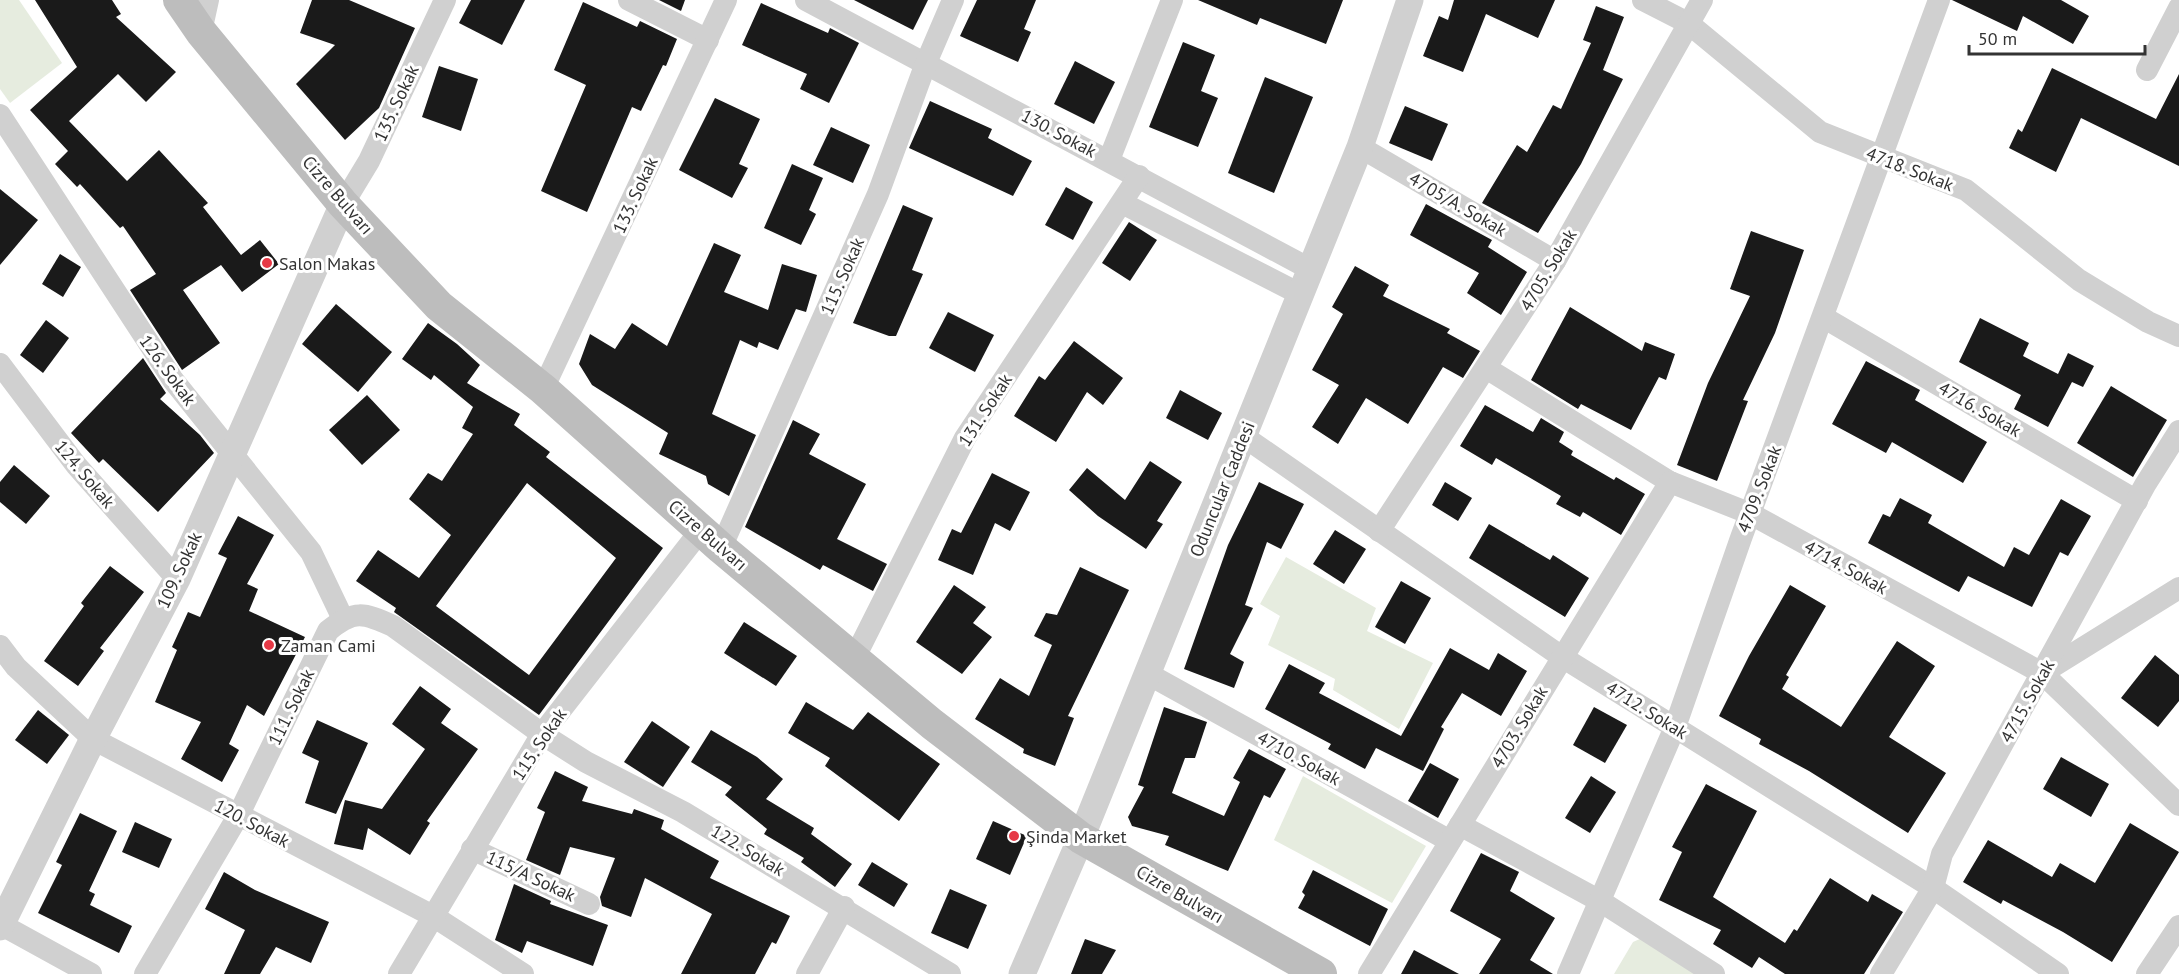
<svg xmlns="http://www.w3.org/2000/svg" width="2179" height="974" viewBox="0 0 2179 974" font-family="'PT Sans',sans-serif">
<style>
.green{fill:#e6ecdf}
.building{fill:#1a1a1a;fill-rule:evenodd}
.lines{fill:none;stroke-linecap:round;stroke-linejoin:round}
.minor{stroke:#d0d0d0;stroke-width:22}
.tertiary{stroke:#d0d0d0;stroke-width:27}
.secondary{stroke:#bdbdbd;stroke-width:32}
.poi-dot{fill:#e63946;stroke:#fff;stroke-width:2}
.labels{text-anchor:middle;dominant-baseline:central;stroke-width:6;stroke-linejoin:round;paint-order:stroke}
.street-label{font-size:18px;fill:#333;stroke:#fff}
.poi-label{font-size:18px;fill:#333;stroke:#fff;text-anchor:start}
</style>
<rect width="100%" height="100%" fill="#fff"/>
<g class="green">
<path d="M0,0H19L62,63L10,103L0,89Z"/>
<path d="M1286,557L1376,608L1367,631L1433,663L1399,729L1333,690L1335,679L1268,645L1280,616L1260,604Z"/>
<path d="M1303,776L1426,846L1392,903L1274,840Z"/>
<path d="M1642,938L1700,974H1614L1633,942Z"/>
</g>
<g class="building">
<path d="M35,0H112L121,14L116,17L176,72L146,102L118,74L69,121L127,181L159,150L208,203L203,207L241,255L260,240L279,264L242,292L221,265L183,290L220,343L182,370L130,290L156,274L123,226L120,228L80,184L77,187L55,164L68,151L30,110L77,67Z"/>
<path d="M312,0H349L415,28L379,108L345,140L296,84L335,45L300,33Z"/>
<path d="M471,0H525L502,45L459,23Z"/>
<path d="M659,0H685L681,11Z"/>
<path d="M854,0H928L913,30Z"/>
<path d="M977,0H1036L1024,29L1031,32L1018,62L960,36Z"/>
<path d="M1198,0H1343L1326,44L1260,18L1257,25Z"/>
<path d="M1454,0H1555L1538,38L1486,14L1463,72L1423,56L1439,16L1448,20Z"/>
<path d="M1952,0H2061L2089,16L2073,44L2023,16L2017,31Z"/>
<path d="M583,2L637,27L640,21L677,39L666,66L663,65L641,111L632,107L587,212L541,191L586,85L554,70Z"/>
<path d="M761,3L828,33L830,28L859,43L829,103L800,89L807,74L742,45Z"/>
<path d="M1596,6L1624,17L1603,70L1623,79L1581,164L1538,233L1482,203L1517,145L1527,152L1553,105L1561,109L1591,43L1583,40Z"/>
<path d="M1183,42L1215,55L1201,91L1218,98L1198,147L1149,127Z"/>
<path d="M1075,61L1115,82L1094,124L1054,104Z"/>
<path d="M439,66L478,79L461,131L422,117Z"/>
<path d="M2052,68L2156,119L2179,74V166L2081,118L2056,172L2009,148L2018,129L2022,132Z"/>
<path d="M1265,77L1313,97L1274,193L1228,173Z"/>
<path d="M715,98L760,119L739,164L748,168L732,198L679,170Z"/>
<path d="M930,101L992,129L988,138L1032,161L1013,196L909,148Z"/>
<path d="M1405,106L1448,124L1432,161L1389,143Z"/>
<path d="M831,127L870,145L853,183L813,165Z"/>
<path d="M792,164L823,178L809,210L816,214L801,245L764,228Z"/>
<path d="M1066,187L1093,202L1073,240L1045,225Z"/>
<path d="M0,189L38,220L0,265Z"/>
<path d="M1426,204L1492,240L1488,247L1527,272L1501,315L1467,293L1479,273L1410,235Z"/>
<path d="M903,205L933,218L912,270L923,274L896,336H889L853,323Z"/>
<path d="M1129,222L1157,240L1130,281L1102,263Z"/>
<path d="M1751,231L1804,250L1775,333L1743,400L1748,401L1717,481L1677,465L1708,383L1750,296L1730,289Z"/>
<path d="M714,243L741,255L724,292L768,310L782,264L817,275L806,312L796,309L778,350L759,342L757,348L740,340L712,414L756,435L729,496L708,484L706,476L659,454L668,433L592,385L579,364L590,334L615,349L632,323L667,346Z"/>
<path d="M60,254L81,267L63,297L42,284Z"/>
<path d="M1355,266L1389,285L1383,296L1450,329L1447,333L1480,351L1463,378L1443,367L1408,424L1366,398L1338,444L1312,427L1339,385L1312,370L1343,314L1332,307Z"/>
<path d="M336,304L392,352L358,392L302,344Z"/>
<path d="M1570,307L1642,351L1645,342L1675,354L1666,380L1659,377L1631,430L1581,404L1578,409L1531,380Z"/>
<path d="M948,312L994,335L975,372L929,348Z"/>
<path d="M1980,318L2029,343L2023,356L2058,374L2068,353L2094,366L2083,387L2072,382L2048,427L2014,409L2021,395L1959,362Z"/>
<path d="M46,320L69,338L43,373L20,355Z"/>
<path d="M428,323L457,344L480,365L467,383L520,414L514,425L550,452L546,457L663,548L539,715L394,612L396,608L356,581L378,550L419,578L451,535L409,499L428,473L442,481L473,434L462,428L473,407L434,375L431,380L402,359ZM527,483L616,558L529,675L436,606Z"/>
<path d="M1074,341L1123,378L1103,405L1087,392L1056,442L1014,416L1039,376L1045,380Z"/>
<path d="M143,358L166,393L160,399L200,435L214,453L158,512L103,459L99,463L71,433Z"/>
<path d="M1866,361L1920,390L1915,400L1987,442L1963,483L1892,442L1886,453L1832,424Z"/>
<path d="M2111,386L2167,420L2133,477L2077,443Z"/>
<path d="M1180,390L1222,413L1208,440L1166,418Z"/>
<path d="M367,395L400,430L362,465L329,430Z"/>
<path d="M1485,405L1533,432L1541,418L1564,432L1559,442L1573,451L1571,455L1614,480L1616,477L1645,494L1621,535L1583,512L1580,517L1556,504L1561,496L1496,458L1492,465L1460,446Z"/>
<path d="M793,420L820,434L809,454L866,484L837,539L887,564L873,591L823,565L820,570L745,527Z"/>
<path d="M1150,461L1182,482L1157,521L1163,524L1146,549L1098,516L1069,490L1087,468L1125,500Z"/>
<path d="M14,465L50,496L26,524L0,502V482Z"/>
<path d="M992,473L1030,492L1010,531L995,523L973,575L938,560L952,529L961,533Z"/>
<path d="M1259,482L1304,504L1281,549L1267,542L1245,605L1253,608L1230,654L1244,662L1234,688L1184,669L1228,545Z"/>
<path d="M1445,482L1472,498L1458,521L1432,505Z"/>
<path d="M1900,498L1932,515L1928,523L2004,567L2014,547L2029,555L2061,499L2091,516L2068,556L2060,552L2032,607L1968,576L1959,592L1868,543L1883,514L1890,517Z"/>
<path d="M238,516L274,535L247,584L258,589L249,611L305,637L264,716L247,705L229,744L239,750L222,782L181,759L201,722L155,702L177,650L172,647L188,612L200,617L227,558L218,554Z"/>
<path d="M1489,524L1550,560L1553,555L1589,578L1565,617L1469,558Z"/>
<path d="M1335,530L1366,549L1344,584L1313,564Z"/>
<path d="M110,566L144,592L100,648L104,651L78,686L44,661L84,606L81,603Z"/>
<path d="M1080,567L1129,590L1068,716L1074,718L1055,766L1023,753L1024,749L975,719L1000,678L1029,696L1052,645L1034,636L1046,613L1057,615Z"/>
<path d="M1401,581L1431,598L1405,644L1375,627Z"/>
<path d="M954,585L986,607L973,623L992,637L962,674L916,642Z"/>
<path d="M1790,585L1826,606L1786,675L1789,677L1782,689L1841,727L1897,641L1935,666L1889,737L1946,773L1908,833L1809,771L1759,744L1761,739L1719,716L1749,656Z"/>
<path d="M744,622L797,656L776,686L724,653Z"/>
<path d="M1450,648L1489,670L1498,653L1527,671L1501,716L1462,693L1441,727L1444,729L1423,771L1376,748L1365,769L1328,749L1331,744L1265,709L1289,664L1325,683L1319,693L1401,736Z"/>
<path d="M2155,655L2179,675V701L2158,727L2121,698Z"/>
<path d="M420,686L451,709L441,723L478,749L427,821L430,823L410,855L368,828L363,850L334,844L345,800L382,809L425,749L392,724Z"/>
<path d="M806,702L853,730L868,712L940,764L899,821L825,766L830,758L788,733Z"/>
<path d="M1164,707L1207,722L1195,758H1185L1172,793L1224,816L1240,782L1233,778L1249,749L1286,769L1270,798L1264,795L1228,871L1165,845L1169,836L1132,826L1128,817L1144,787L1138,785Z"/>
<path d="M1594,707L1627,725L1605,763L1573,745Z"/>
<path d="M38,710L69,735L47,764L15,740Z"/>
<path d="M317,720L368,743L336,814L305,803L319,761L302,753Z"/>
<path d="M652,721L690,747L663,787L624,762Z"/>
<path d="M711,730L757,757L783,779L766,799L814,828L811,834L852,864L835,887L801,862L804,858L764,834L767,829L725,795L732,787L691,762Z"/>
<path d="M2061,757L2109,784L2091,817L2043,789Z"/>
<path d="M1430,763L1459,779L1438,818L1408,801Z"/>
<path d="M555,771L588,787L582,801L632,814L634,809L664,820L661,829L719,861L710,878L790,916L776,944L772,942L755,974H681L712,914L645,878L631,917L602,906L600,897L615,858L570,847L560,875L526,860L545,812L537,808Z"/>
<path d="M1591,776L1616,792L1590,833L1565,818Z"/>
<path d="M1706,784L1757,811L1713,897L1785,943L1794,929L1797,931L1830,878L1868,902L1872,894L1903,912L1864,974H1785L1759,957L1752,968L1713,944L1721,930L1659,900L1682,852L1672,847Z"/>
<path d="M80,813L117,831L89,891L95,894L90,905L132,926L119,953L38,913L62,865L56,862Z"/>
<path d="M993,821L1027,836L1010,875L976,859Z"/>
<path d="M135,822L172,839L159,868L122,852Z"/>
<path d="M2130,823L2179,852L2112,962L2063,932L2003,900L2001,904L1963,882L1988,840L2052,877L2060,863L2095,883Z"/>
<path d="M1481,853L1519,872L1510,891L1555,918L1530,960L1553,974H1479L1501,939L1450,911Z"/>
<path d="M872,862L908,884L894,907L858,885Z"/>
<path d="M1313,870L1388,909L1370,946L1298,908L1305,895L1302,892Z"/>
<path d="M224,872L255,890L329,922L311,963L276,947L260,974H224L245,930L205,909Z"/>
<path d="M514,884L551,901L550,904L608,925L593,966L527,941L522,953L495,940Z"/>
<path d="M950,889L987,905L968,949L931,933Z"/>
<path d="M1085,939L1116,950L1102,974H1071Z"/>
<path d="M1414,950L1459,974H1401Z"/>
</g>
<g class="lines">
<g class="minor">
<path d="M629,0L708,40"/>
<path d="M806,0L1310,269"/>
<path d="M1643,0L1688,23L1820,132L1966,190L2079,280L2148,322L2179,336"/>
<path d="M201,32L208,0"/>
<path d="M2147,70L2179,8"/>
<path d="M0,115L173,380L311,552L343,619"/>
<path d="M1360,147L1555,261"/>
<path d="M1109,160L1172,0"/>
<path d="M1122,203L1300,294"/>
<path d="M343,204L369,161L445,0"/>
<path d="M1823,317L2137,501"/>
<path d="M0,364L76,465L177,579"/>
<path d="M1486,368L1670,482L1751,514L2042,673L2179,805"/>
<path d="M543,389L726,0"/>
<path d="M1243,436L1562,657L1933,888L2058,974"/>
<path d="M1379,531L1555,261L1702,0"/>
<path d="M721,548L878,194L926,63L953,0"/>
<path d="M0,646L16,667L93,739L433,916L523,974"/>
<path d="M855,657L965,438L1139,176"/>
<path d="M2044,672L2179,588"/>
<path d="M1148,674L1450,841"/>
<path d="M1460,825L1600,901L1714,974"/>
<path d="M472,849L589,904"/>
<path d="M0,924L91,974"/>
<path d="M145,974L238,816L328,631C354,609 364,613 393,626L542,734L586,762L683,812L950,974"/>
<path d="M399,974L542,734L701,530"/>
<path d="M807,974L844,907"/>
<path d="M1369,974L1670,482"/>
<path d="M1568,974L1675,727L1741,538L1939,0"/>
<path d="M1881,974L1933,888L1942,854L2145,485L2179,431"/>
<path d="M2147,974L2179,926"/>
</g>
<g class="tertiary">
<path d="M0,927L93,739L177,579L343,204"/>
<path d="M1022,974L1081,838L1360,147L1410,0"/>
</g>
<path class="secondary" d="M179,0L201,32L343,204L439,306L543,389L721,548L932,724L1081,838L1321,974"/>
</g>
<g class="poi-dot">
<circle cx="267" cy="263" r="6"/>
<circle cx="269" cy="645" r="6"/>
<circle cx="1014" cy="836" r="6"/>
</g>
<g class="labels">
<g class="street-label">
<text transform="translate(396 103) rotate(-65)">135. Sokak</text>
<text transform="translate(1059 133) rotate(28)">130. Sokak</text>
<text transform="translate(1910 169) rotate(21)">4718. Sokak</text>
<text transform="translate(338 195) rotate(49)">Cizre Bulvarı</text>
<text transform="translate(635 195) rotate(-65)">133. Sokak</text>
<text transform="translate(1458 204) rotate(30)">4705/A. Sokak</text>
<text transform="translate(1548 270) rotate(-59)">4705. Sokak</text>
<text transform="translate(842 276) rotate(-66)">115. Sokak</text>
<text transform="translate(168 370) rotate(54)">126. Sokak</text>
<text transform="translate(1980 409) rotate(30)">4716. Sokak</text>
<text transform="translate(985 410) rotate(-57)">131. Sokak</text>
<text transform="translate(85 474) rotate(50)">124. Sokak</text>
<text transform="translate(1222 489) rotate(-68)">Oduncular Caddesi</text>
<text transform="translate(1759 489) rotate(-69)">4709. Sokak</text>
<text transform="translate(708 535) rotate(41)">Cizre Bulvarı</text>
<text transform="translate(1846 567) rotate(29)">4714. Sokak</text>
<text transform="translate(179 570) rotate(-65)">109. Sokak</text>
<text transform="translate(2027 701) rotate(-61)">4715. Sokak</text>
<text transform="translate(291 707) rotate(-64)">111. Sokak</text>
<text transform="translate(1647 710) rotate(32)">4712. Sokak</text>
<text transform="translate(1519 727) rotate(-59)">4703. Sokak</text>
<text transform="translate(539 744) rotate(-56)">115. Sokak</text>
<text transform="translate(1299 758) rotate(29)">4710. Sokak</text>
<text transform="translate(252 823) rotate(28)">120. Sokak</text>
<text transform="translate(748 850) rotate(31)">122. Sokak</text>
<text transform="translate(531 876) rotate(25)">115/A Sokak</text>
<text transform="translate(1180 894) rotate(30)">Cizre Bulvarı</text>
</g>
<g class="poi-label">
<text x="279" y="263">Salon Makas</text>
<text x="281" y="645">Zaman Cami</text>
<text x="1026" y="836">Şinda Market</text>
</g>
</g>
<path d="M1969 45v9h176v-9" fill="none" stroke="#333333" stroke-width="3"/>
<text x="1978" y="45" font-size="18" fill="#333333" stroke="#ffffff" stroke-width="4.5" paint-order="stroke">50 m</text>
</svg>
